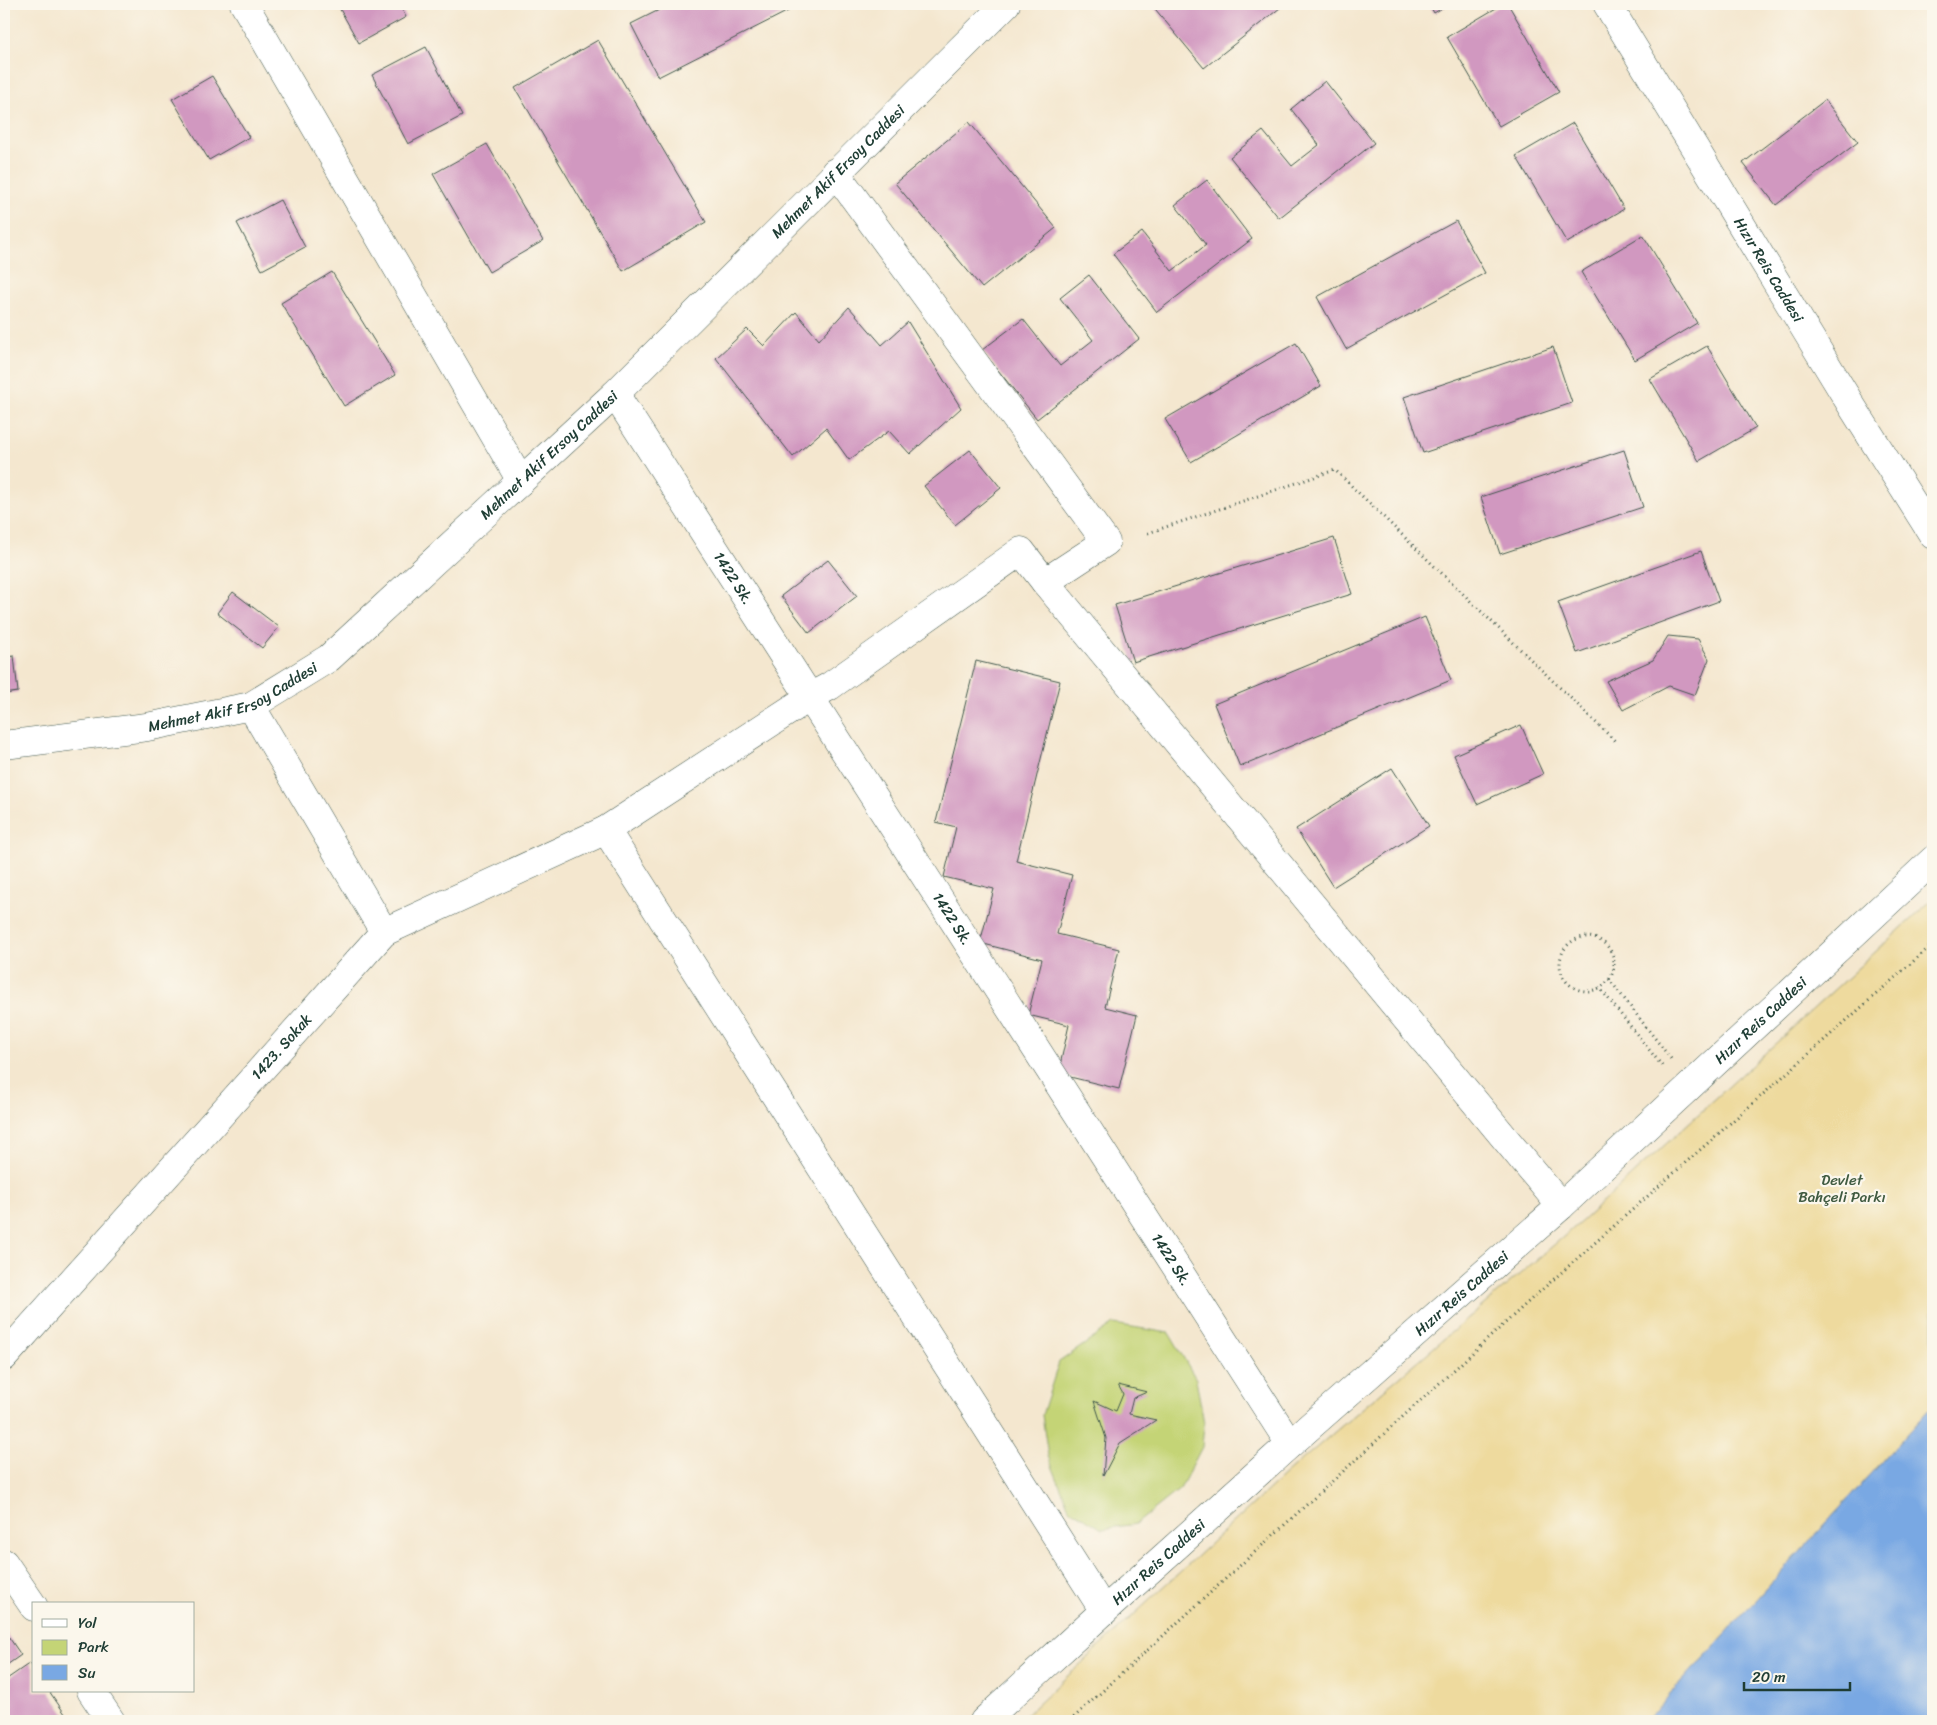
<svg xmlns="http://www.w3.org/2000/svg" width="1937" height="1725" viewBox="0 0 1937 1725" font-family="Sriracha,sans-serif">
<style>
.green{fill:#c4d476;stroke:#728855}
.sand{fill:#eeda9e;stroke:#868c69}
.water{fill:#79a8e3;stroke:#4c728c}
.building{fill:#d198c0}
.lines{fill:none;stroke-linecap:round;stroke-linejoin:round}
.minor-casing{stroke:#3f564b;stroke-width:29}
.secondary-casing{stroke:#3f564b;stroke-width:29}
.path{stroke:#3f564b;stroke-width:3;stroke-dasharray:1 4;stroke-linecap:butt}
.minor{stroke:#fff;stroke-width:28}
.secondary{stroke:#fff;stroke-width:28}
.labels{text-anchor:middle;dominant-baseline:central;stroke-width:4.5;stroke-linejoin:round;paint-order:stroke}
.street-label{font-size:15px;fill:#1f3d34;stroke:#fbf7ec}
.park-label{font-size:15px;fill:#405b41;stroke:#fbf7ec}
</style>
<rect width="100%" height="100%" fill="#fbf7ec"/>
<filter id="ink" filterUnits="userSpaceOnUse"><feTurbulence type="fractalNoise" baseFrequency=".02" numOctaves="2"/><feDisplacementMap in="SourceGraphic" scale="10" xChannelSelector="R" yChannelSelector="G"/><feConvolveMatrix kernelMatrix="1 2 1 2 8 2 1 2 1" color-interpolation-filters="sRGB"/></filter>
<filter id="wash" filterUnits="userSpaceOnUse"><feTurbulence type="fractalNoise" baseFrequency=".0096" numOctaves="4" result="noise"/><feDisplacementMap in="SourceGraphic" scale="20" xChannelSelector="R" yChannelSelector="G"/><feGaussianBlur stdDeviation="1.12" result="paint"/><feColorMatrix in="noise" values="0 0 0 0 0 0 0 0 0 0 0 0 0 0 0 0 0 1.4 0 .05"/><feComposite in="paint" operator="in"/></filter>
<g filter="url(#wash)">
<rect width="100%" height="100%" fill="#f4e7cf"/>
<path class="green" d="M1114,1324L1169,1333L1196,1379L1204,1423L1202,1447L1180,1489L1136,1524L1102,1529L1069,1508L1048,1456L1042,1415L1059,1362Z"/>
<path class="sand" d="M1933,899V1406L1646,1721H1019L1289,1471L1582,1221Z"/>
<path class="water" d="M1933,1406V1721H1646Z"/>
<g id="blocks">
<g class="building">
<path d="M337,4H399L406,17L359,43Z"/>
<path d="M671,4H802L658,77L631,24Z"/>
<path d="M1151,4H1285L1204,68Z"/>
<path d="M1429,4H1449L1434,13Z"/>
<path d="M1503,4H1508L1559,92L1499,126L1447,37Z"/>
<path d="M598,40L706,222L623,271L515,88Z"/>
<path d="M426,47L462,116L408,144L372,75Z"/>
<path d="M212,76L249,137L209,160L172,99Z"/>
<path d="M1325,81L1374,143L1279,218L1230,157L1263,131L1292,166L1319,145L1291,109Z"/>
<path d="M1825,100L1858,142L1776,205L1743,163Z"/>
<path d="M969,122L1056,228L982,288L895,183Z"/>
<path d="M1573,123L1624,209L1567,243L1516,156Z"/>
<path d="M487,144L543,241L489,272L433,174Z"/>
<path d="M1207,180L1252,239L1157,312L1113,254L1142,232L1172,271L1206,245L1175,205Z"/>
<path d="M280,200L305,247L262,270L237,223Z"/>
<path d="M1456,221L1485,273L1346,349L1317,297Z"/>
<path d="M1643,235L1697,323L1635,360L1581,272Z"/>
<path d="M332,272L395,375L344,406L281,303Z"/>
<path d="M1089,275L1139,339L1037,419L982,350L1023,319L1060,366L1093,340L1060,298Z"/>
<path d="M849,307L882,345L908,322L961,408L910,454L889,431L849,460L826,428L793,457L716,358L747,329L764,346L796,312L819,340Z"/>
<path d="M1296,343L1321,386L1191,462L1165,419Z"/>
<path d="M1707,346L1756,428L1699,461L1650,379Z"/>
<path d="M1553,347L1572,403L1423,453L1404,397Z"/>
<path d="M970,450L1001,488L955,525L924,486Z"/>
<path d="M1624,450L1643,507L1500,554L1481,497Z"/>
<path d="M1334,538L1352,594L1133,662L1115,605Z"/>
<path d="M1701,551L1719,601L1577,653L1558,602Z"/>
<path d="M828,560L857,596L809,633L781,596Z"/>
<path d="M233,592L279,627L262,648L217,613Z"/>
<path d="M1425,617L1451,680L1240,767L1214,704Z"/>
<path d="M1668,636L1698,639L1709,659L1695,695L1669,686L1623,710L1606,681L1653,660Z"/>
<path d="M14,656L18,692L4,694V657Z"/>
<path d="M976,661L1060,681L1016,861L1072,875L1057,934L1119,949L1105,1007L1137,1015L1119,1089L1058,1074L1069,1025L1028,1015L1042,959L980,943L994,889L944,877L956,827L936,822Z"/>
<path d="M1521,725L1543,774L1477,804L1454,755Z"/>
<path d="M1392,768L1429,826L1333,887L1296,829Z"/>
<path d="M1118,1385L1147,1392L1133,1398L1129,1414L1156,1420L1120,1443L1103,1476L1106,1438L1094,1401L1116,1411L1123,1394Z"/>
<path d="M4,1630L21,1655L4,1667Z"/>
<path d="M30,1663L34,1669V1691H49L70,1721H4V1681Z"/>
</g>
</g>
</g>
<g filter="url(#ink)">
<use href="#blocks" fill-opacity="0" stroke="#3f564b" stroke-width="1"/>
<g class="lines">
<g class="minor-casing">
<g id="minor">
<path d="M244,4L521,481"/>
<path id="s1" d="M1607,4L1853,408L1933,535"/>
<path id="s2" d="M615,394L1290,1444"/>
<path d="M1045,582L1561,1206"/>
<path d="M606,830L1104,1611"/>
<path d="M384,932L606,830L810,697L830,686L1021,551L1045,582L1106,542L835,172"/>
<path id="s3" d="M4,1357L384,932L251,706"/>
<path d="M4,1563L34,1607"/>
<path d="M91,1691L111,1721"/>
<path id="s4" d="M984,1721L1104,1611L1290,1444L1561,1206L1933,860"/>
</g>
</g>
<g class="secondary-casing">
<g id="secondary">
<path id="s5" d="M4,745L147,727L251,706L329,658L615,394L1006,4"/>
</g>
</g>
<g class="path">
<path d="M1148,533L1335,470L1615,741"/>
<circle cx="1587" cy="964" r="27"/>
<path d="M1609,979L1671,1059"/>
<path d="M1599,987L1663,1067"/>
<path d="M1070,1721L1537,1294L1933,944"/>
</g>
<use href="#minor" class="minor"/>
<use href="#secondary" class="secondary"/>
</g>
</g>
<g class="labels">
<g class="street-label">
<text stroke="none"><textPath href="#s5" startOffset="1046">Mehmet Akif Ersoy Caddesi</textPath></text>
<text stroke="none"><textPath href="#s1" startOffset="311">Hızır Reis Caddesi</textPath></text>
<text stroke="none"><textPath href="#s5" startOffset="641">Mehmet Akif Ersoy Caddesi</textPath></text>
<text stroke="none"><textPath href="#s2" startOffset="219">1422 Sk.</textPath></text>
<text stroke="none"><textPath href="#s5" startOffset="236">Mehmet Akif Ersoy Caddesi</textPath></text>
<text stroke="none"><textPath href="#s2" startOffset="624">1422 Sk.</textPath></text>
<text stroke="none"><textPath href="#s4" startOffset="1046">Hızır Reis Caddesi</textPath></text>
<text stroke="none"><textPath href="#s3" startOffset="416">1423. Sokak</textPath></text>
<text stroke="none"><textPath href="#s2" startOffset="1029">1422 Sk.</textPath></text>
<text stroke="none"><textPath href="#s4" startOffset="641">Hızır Reis Caddesi</textPath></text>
<text stroke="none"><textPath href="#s4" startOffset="236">Hızır Reis Caddesi</textPath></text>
</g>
<g class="park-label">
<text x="1842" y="1180">Devlet<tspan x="1842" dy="17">Bahçeli Parkı</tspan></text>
</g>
</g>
<rect width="1937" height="1725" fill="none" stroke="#fbf7ec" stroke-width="20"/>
<rect x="32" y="1602" width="162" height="90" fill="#fbf7ec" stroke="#a3ada2"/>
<rect x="42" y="1619" width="25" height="8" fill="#ffffff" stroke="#a3ada2"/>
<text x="78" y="1628" font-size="15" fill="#1f3d34">Yol</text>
<rect x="42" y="1640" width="25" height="15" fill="#c4d476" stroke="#a3ada2"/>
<text x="78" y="1652" font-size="15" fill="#1f3d34">Park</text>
<rect x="42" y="1665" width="25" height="15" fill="#79a8e3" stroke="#a3ada2"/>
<text x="78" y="1678" font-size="15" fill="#1f3d34">Su</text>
<path d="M1744 1682v8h106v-8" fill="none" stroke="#1f3d34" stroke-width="2.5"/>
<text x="1752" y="1682" font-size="15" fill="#1f3d34" stroke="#fbf7ec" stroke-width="4" paint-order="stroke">20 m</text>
</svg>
